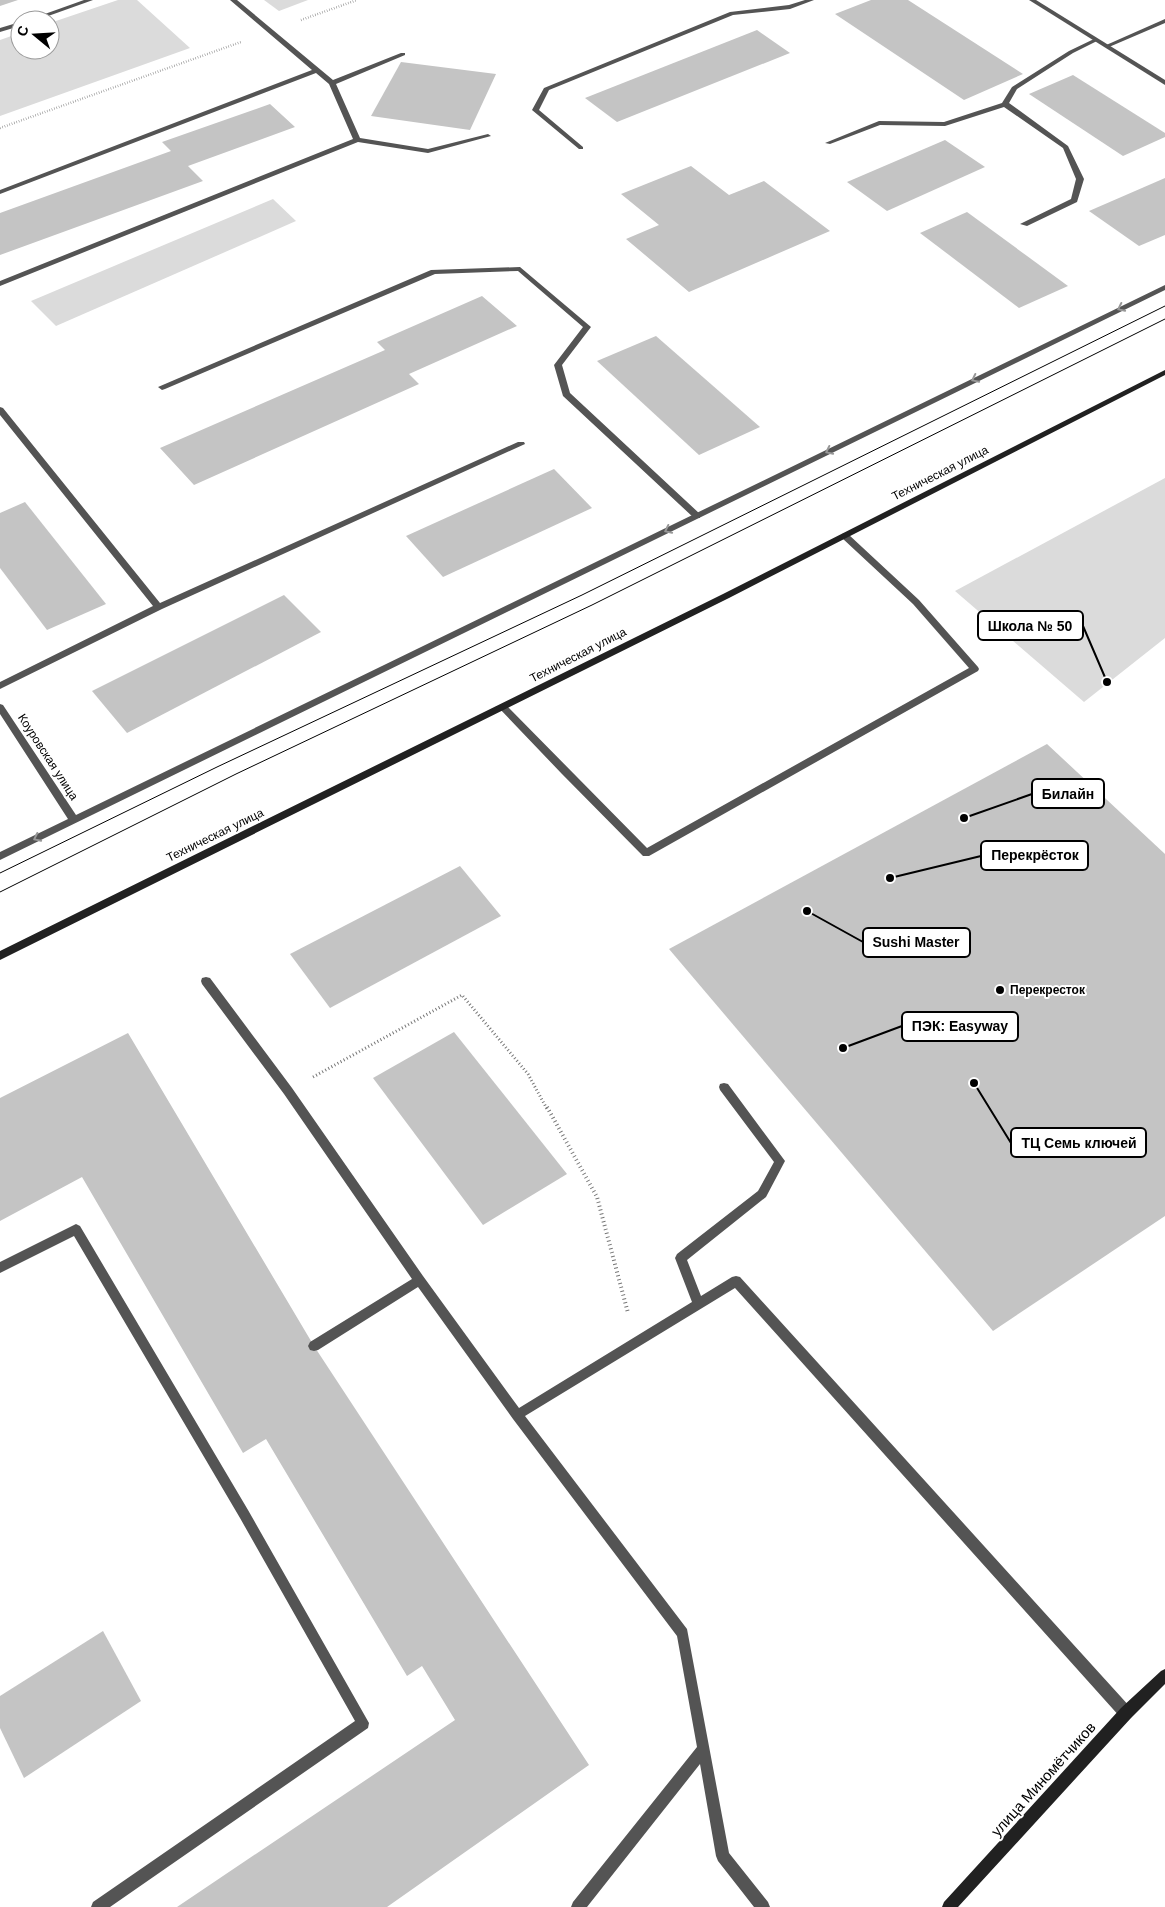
<svg xmlns="http://www.w3.org/2000/svg" width="1165" height="1907" viewBox="0 0 1165 1907" font-family="Helvetica,sans-serif">
<style>
.green{fill:#dbdbdb}
.building{fill:#c4c4c4}
.lines{fill:none;stroke-linecap:round;stroke-linejoin:round}
.path-far2{stroke:#767676;stroke-width:2.5;stroke-dasharray:0.5 2;stroke-linecap:butt}
.path-far1{stroke:#767676;stroke-width:3;stroke-dasharray:1 2.5;stroke-linecap:butt}
.path{stroke:#767676;stroke-width:4;stroke-dasharray:1 3;stroke-linecap:butt}
.lane{fill:#545454;fill-rule:evenodd}
.street{fill:#545454;fill-rule:evenodd}
.secondary{fill:#212121;fill-rule:evenodd}
.tram{stroke:#000;stroke-width:1}
.oneway{stroke:#989898}
.poi-dot{fill:#000;stroke:#fff;stroke-width:2}
.labels{text-anchor:middle;dominant-baseline:central;stroke-width:4;stroke-linejoin:round;paint-order:stroke}
.street-label{font-size:12px;fill:#000;stroke:#fff}
.poi-label{font-size:12px;font-weight:bold;fill:#000;stroke:#fff;text-anchor:start}
.near-street-label{font-size:15px;fill:#000;stroke:#fff}
.leader{fill:none;stroke:#000;stroke-width:2}
.callout-dot{fill:#000;stroke:#fff;stroke-width:2}
.callout{fill:#fff;stroke:#000;stroke-width:2}
.callout-label{font-size:14px;text-anchor:middle;font-weight:bold;fill:#000}
</style>
<rect width="100%" height="100%" fill="#fff"/>
<g class="green">
<path d="M118,0H137L190,48L0,116V40L20,33V50H50V23Z"/>
<path d="M264,0H308L279,11Z"/>
<path d="M273,199L296,221L56,326L31,301Z"/>
<path d="M1165,478V638L1084,702L955,591Z"/>
</g>
<g class="building">
<path d="M0,0H18L0,6Z"/>
<path d="M871,0H908L1023,74L964,100L835,14Z"/>
<path d="M757,30L790,53L617,122L585,98Z"/>
<path d="M401,62L496,74L470,130L371,116Z"/>
<path d="M1073,75L1165,133V137L1123,156L1029,94Z"/>
<path d="M270,104L295,127L188,166L203,181L0,255V213L171,151L162,142Z"/>
<path d="M945,140L985,167L887,211L847,182Z"/>
<path d="M691,166L729,195L764,181L830,231L689,292L626,239L659,225L621,194Z"/>
<path d="M1165,178V235L1139,246L1089,211Z"/>
<path d="M967,212L1068,286L1019,308L920,233Z"/>
<path d="M482,296L517,326L409,374L419,384L194,485L160,448L385,350L377,342Z"/>
<path d="M656,336L760,427L699,455L597,361Z"/>
<path d="M554,469L592,508L443,577L406,536Z"/>
<path d="M25,502L106,604L47,630L0,568V513Z"/>
<path d="M284,595L321,632L127,733L92,691Z"/>
<path d="M1047,744L1165,854V1216L993,1331L669,949Z"/>
<path d="M460,866L501,916L330,1008L290,954Z"/>
<path d="M454,1032L567,1174L483,1225L373,1078Z"/>
<path d="M128,1033L314,1346L589,1765L387,1907H177L455,1720L422,1666L407,1676L266,1439L243,1453L82,1177L0,1221V1098Z"/>
<path d="M103,1631L141,1701L24,1778L0,1728V1696Z"/>
</g>
<g class="lines">
<g class="path-far2">
<path d="M301,20L357,0"/>
<path d="M0,128L241,42"/>
</g>
<path class="path-far1" d="M313,1077L462,995L528,1074L547,1109"/>
<path class="path" d="M547,1107L597,1197L628,1313"/>
<g class="lane">
<path d="M84,0H93L37,20H28Z"/>
<path d="M230,0H237L333,80L401,53H405V55L336,84L360,138L428,149L488,134L491,136L428,153L358,142L0,286V281L353,139L329,84L316,73L0,194V190L312,70Z"/>
<path d="M805,0H814L790,9L733,15L549,90L539,110L583,147V149H579L532,110L544,88L730,12L789,5Z"/>
<path d="M1165,19V23L1109,47L1104,46Z"/>
<path d="M20,22V26L0,32V28Z"/>
<path d="M1094,39L1099,40L1073,53L1017,89L1009,103L1068,146L1084,179L1077,202L1027,226L1020,224L1071,199L1076,179L1063,148L1004,107L945,126L880,125L830,144L825,143L879,121L944,122L1002,103L1012,87L1069,51Z"/>
<path d="M520,267L591,327L562,365L570,393L700,514V518H694L563,396L554,365L583,327L518,271L435,274L165,389L162,390L158,387L431,270Z"/>
<path d="M0,407L3,408L160,603L518,442H524L525,444L162,609L0,689V682L153,606L0,415Z"/>
<path d="M845,533L848,534L919,600L978,667L979,669L978,671L649,856H643L562,774L498,707L503,704L506,705L647,848L969,668L913,604L842,538V534Z"/>
<path d="M206,977L210,978L292,1088L423,1276L519,1408L692,1302L675,1258L677,1254L758,1191L774,1162L720,1090L719,1087L720,1084L724,1083L728,1084L785,1161L766,1197L687,1260L701,1296L732,1277L736,1276L740,1277L1131,1708L1132,1713L1131,1718L1126,1719L1121,1718L735,1288L525,1416L687,1629L729,1853L768,1902L770,1907H754L718,1861L716,1856L700,1764L587,1907H571L573,1902L697,1747L677,1636L513,1419L418,1287L318,1350L314,1351L310,1350L308,1346L310,1342L412,1279L284,1094L202,984L201,981L202,978Z"/>
<path d="M76,1224L80,1226L248,1510L369,1723L368,1728L110,1907H91L93,1902L355,1721L240,1518L74,1236L0,1273V1262Z"/>
</g>
<g class="street">
<path d="M1029,0H1036L1165,80V85Z"/>
<path d="M1165,285V290L0,860V852L68,819L0,714V704L3,705L76,815Z"/>
</g>
<g class="secondary">
<path d="M1165,370V375L729,598L0,960V951L723,594Z"/>
<path d="M1165,1669V1684L1131,1718L958,1907H942L944,1902L1121,1708L1161,1671Z"/>
</g>
<g class="tram">
<path d="M0,873L217,767L582,595L1165,306"/>
<path d="M0,892L236,774L592,605L1165,319"/>
</g>
</g>
<defs><path id="oneway-chevron" d="M-2-3.5L2.5 0L-2 3.5" fill="none" stroke-width="1.6" stroke-linecap="round" stroke-linejoin="round" transform="scale(1.25)"/></defs>
<g class="oneway">
<use href="#oneway-chevron" transform="translate(1121 308) rotate(154)"/>
<use href="#oneway-chevron" transform="translate(975 379) rotate(154)"/>
<use href="#oneway-chevron" transform="translate(829 451) rotate(154)"/>
<use href="#oneway-chevron" transform="translate(668 530) rotate(154)"/>
<use href="#oneway-chevron" transform="translate(37 838) rotate(154)"/>
</g>
<circle class="poi-dot" cx="1000" cy="990" r="5"/>
<g class="labels">
<g class="street-label">
<text transform="translate(940 473) rotate(-27)">Техническая улица</text>
<text transform="translate(578 655) rotate(-27)">Техническая улица</text>
<text transform="translate(48 757) rotate(57)">Коуровская улица</text>
<text transform="translate(215 835) rotate(-26)">Техническая улица</text>
</g>
<g class="poi-label">
<text x="1010" y="990">Перекресток</text>
</g>
<g class="near-street-label">
<text transform="translate(1043 1779) rotate(-48)">улица Миномётчиков</text>
</g>
</g>
<path class="leader" d="M1107 682L1083 626M964 818L1032 794M890 878L981 856M807 911L863 942M843 1048L902 1026M974 1083L1011 1143"/>
<g class="callout-dot">
<circle cx="1107" cy="682" r="5"/>
<circle cx="964" cy="818" r="5"/>
<circle cx="890" cy="878" r="5"/>
<circle cx="807" cy="911" r="5"/>
<circle cx="843" cy="1048" r="5"/>
<circle cx="974" cy="1083" r="5"/>
</g>
<g class="callout">
<rect x="978" y="611" width="105" height="29" rx="5"/>
<rect x="1032" y="779" width="72" height="29" rx="5"/>
<rect x="981" y="841" width="107" height="29" rx="5"/>
<rect x="863" y="928" width="107" height="29" rx="5"/>
<rect x="902" y="1012" width="116" height="29" rx="5"/>
<rect x="1011" y="1128" width="135" height="29" rx="5"/>
</g>
<g class="callout-label">
<text x="1030" y="631">Школа № 50</text>
<text x="1068" y="799">Билайн</text>
<text x="1035" y="860">Перекрёсток</text>
<text x="916" y="947">Sushi Master</text>
<text x="960" y="1031">ПЭК: Easyway</text>
<text x="1079" y="1148">ТЦ Семь ключей</text>
</g>
<g transform="translate(35 35) rotate(288)"><circle r="24" fill="#ffffff" stroke="#999999"/>
<path d="M0-4L9 19L0 12L-9 19Z" fill="#000000"/>
<text y="-8" font-size="14" font-weight="bold" text-anchor="middle" fill="#000000">С</text>
</g>
</svg>
